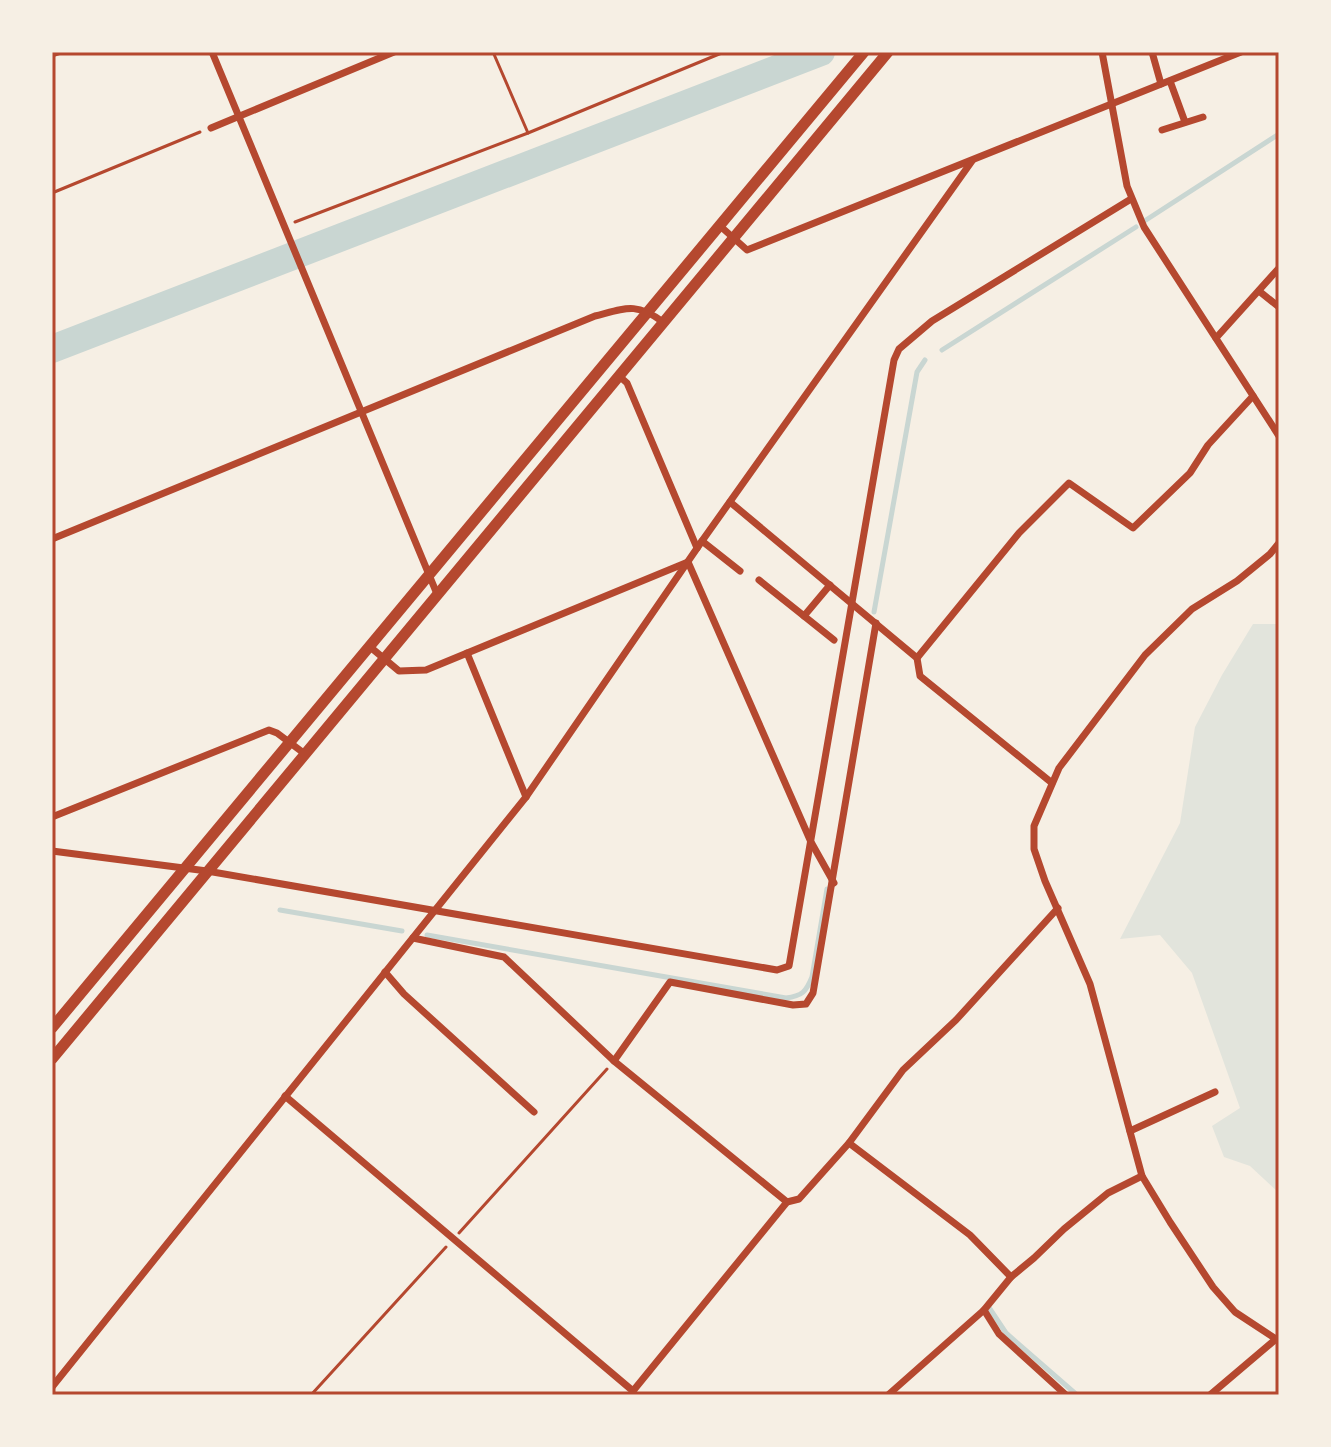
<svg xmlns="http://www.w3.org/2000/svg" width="1331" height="1447" viewBox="0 0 1331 1447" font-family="Inter,sans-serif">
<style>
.green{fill:#e2e4dc}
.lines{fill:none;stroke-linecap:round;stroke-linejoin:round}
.stream{stroke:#c9d6d2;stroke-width:5}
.river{stroke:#c9d6d2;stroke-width:28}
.path{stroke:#b5482f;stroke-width:3}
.minor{stroke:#b5482f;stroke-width:7}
.primary{stroke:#b5482f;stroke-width:11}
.neatline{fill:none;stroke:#b5482f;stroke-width:3}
</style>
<rect width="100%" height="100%" fill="#f6efe4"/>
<path class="green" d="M1253,624H1279V1193L1250,1166L1224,1157L1212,1126L1240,1108L1192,973L1160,935L1120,939L1180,823L1195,727L1222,675Z"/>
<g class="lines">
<g class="stream">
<path d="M1146,220L1279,134"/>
<path d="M942,350L1136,227"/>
<path d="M874,612L917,372L925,360"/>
<path d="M280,910L402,931"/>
<path d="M427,935L786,998C802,996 806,992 812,977L827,889"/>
<path d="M988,1306L1006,1333L1077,1395"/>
</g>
<path class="river" d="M52,349L821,52"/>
<g class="path">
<path d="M493,52L528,133"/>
<path d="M52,193L200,132"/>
<path d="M295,222L528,133L724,52"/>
<path d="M459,1233L607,1069"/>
<path d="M311,1395L446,1247"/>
</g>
<g class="minor">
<path d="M212,52L437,594"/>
<path d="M1102,52L1127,186L1144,227L1279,436"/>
<path d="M1152,52L1161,84"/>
<path d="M52,54L58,52"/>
<path d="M1170,81L1185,122"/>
<path d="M211,128L394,52"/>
<path d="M1162,130L1203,117"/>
<path d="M719,225L747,250L1241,52"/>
<path d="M1259,291L1279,307"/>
<path d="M1216,338L1279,268"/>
<path d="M618,375L627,383L697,548"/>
<path d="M730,502L917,658L920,676L1052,783"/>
<path d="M52,539L595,316C626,308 636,302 663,322"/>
<path d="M702,541L740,571"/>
<path d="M1279,543L1270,554L1237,581L1192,609L1145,655L1059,768L1034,826V849L1045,881L1090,984L1142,1176L1170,1222L1213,1287L1235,1312L1279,1341"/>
<path d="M759,580L804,616L830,585"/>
<path d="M804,616L834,640"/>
<path d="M369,646L399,671L426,670L688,562L811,842L834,883"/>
<path d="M467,653L526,797"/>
<path d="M917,658L1019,533L1069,483L1133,528L1190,473L1208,445L1253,396"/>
<path d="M52,817L269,730L277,733L305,754"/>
<path d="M52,851L207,871L777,970L789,966L894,360L899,349L932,321L1131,199"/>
<path d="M413,938L504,957L614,1061L787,1202"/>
<path d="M385,972L404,994L534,1112"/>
<path d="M614,1061L670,982L793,1005L806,1004L813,993L876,623"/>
<path d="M285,1096L633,1391L787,1202L799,1199L849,1143L903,1070L956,1020L1058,908"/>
<path d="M1130,1131L1215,1092"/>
<path d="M849,1143L970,1235L1011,1277"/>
<path d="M984,1310L999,1334L1066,1395"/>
<path d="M52,1387L526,797L702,541L972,161"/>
<path d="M888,1395L984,1310L1011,1277L1034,1258L1064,1229L1108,1193L1142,1176"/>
<path d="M1210,1395L1276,1339"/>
</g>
<g class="primary">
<path d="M52,1028L864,52"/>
<path d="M52,1059L888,52"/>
</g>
</g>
<rect width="1331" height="1447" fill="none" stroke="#f6efe4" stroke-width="108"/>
<rect x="54" y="54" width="1223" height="1339" class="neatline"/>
</svg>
